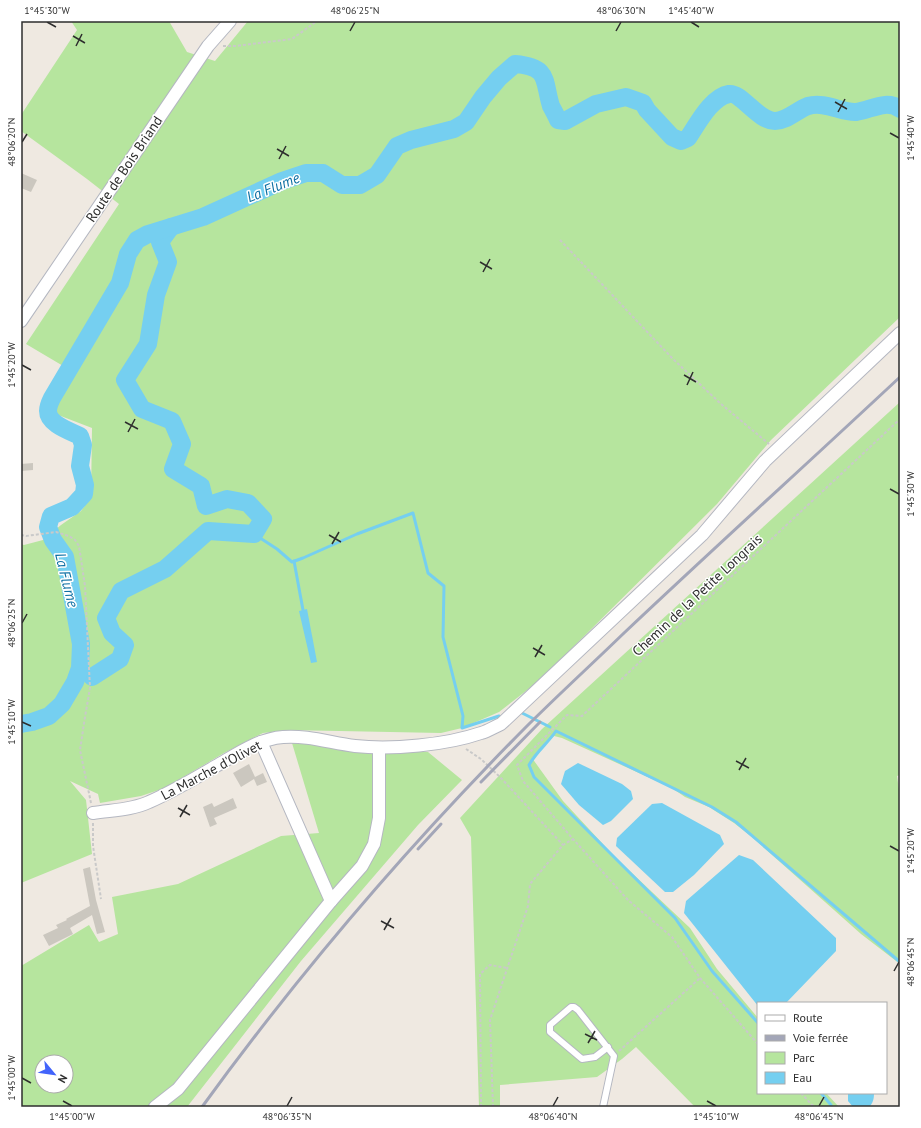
<svg xmlns="http://www.w3.org/2000/svg" width="921" height="1128" viewBox="0 0 921 1128" font-family="'PT Sans',sans-serif">
<style>
.green{fill:#b6e59e;fill-rule:evenodd}
.water{fill:#75cff0}
.lines{fill:none;stroke-linecap:round;stroke-linejoin:round}
.stream{stroke:#75cff0;stroke-width:3}
.river{stroke:#75cff0;stroke-width:18}
.building{fill:#cbc7bf}
.service-casing{stroke:#b4b7c1;stroke-width:8}
.minor-casing{stroke:#b4b7c1;stroke-width:14}
.path{stroke:#c9c9c9;stroke-width:2;stroke-dasharray:3 2;stroke-linecap:butt}
.service{stroke:#fff;stroke-width:6}
.minor{stroke:#fff;stroke-width:12}
.rail{stroke:#a3a6b8;stroke-width:3}
.ticks{fill:none;stroke:#2e2e2e;stroke-width:1.5}
.labels{text-anchor:middle;dominant-baseline:central;stroke-width:3;stroke-linejoin:round;paint-order:stroke}
.street-label{font-size:14px;fill:#2e2e2e;stroke:#fff}
.water-label{font-size:15px;font-style:italic;fill:#0d6fa3;stroke:#fff}
.neatline{fill:none;stroke:#2e2e2e;stroke-width:1.5}
.ticks-label{font-size:10px;text-anchor:middle;fill:#2e2e2e}
</style>
<rect width="100%" height="100%" fill="#efe9e1"/>
<g class="green">
<path d="M71,21H169L187,52L215,61L248,21H900V317L771,440L717,504L540,680L499,712L462,728L441,733L288,730L263,733L224,753L165,788L141,796L100,803L98,794L70,781L86,800L92,854L21,883V544L24,545L43,540L61,525L81,511L91,497L92,428L53,413L75,373L26,344L119,204L87,179L21,131V115L77,30Z"/>
<path d="M900,402V775L897,776L900,796V964L861,934L752,837L734,823L709,807L685,797L672,788L562,738L554,736L532,758L563,801L614,856L690,928L717,969L758,1018V1093H826L839,1107H695L636,1047L622,1059L597,1077L500,1085V1107H479L471,837L460,818L542,729Z"/>
<path d="M292,743L428,752L462,780L418,825L301,961L187,1107H21V966L89,925L99,942L118,934L112,897L178,884L281,836L319,833ZM42,1062H66V1086H42Z"/>
</g>
<g class="water">
<path d="M307,609L317,662L311,663L299,611Z"/>
<path d="M578,763L622,784L631,791L633,799L611,821L603,825L579,805L561,784L565,771Z"/>
<path d="M662,803L720,835L724,844L694,875L673,892H665L616,846L617,838L652,804Z"/>
<path d="M739,855L753,860L836,938V951L786,1003H758V1006L684,913L686,901Z"/>
<path d="M848,1093H874C874,1099 873,1103 869,1107H853L848,1101Z"/>
</g>
<g class="lines">
<g class="stream">
<path d="M254,534L277,549L292,562L303,558L357,534L413,513L428,573L444,586L443,637L463,716L462,728L499,716"/>
<path d="M294,561L303,610"/>
<path d="M522,713L550,727"/>
<path d="M758,1023L712,971L675,918L534,777L529,765C536,752 548,743 556,731L712,807L736,822L900,962"/>
<path d="M821,1093L831,1105"/>
</g>
<g class="river">
<path d="M92,677L120,659L125,645L112,633L106,618L121,591L165,569L208,531L254,534L263,519L248,503L227,499L206,506L201,486L173,469L182,444L172,421L142,409L125,380L148,344L156,295L168,262L160,242L171,227"/>
<path d="M21,724L32,722L49,716L62,704L75,682L80,668L81,644L65,557L53,540L48,527L51,516L72,507L84,494L85,485L80,466L83,445L80,436C70,431 48,424 48,411C48,407 50,402 52,398L120,283L128,254L137,240L148,234L203,217L282,181L306,173H323L342,185H360L377,175L397,146L411,140L454,129L466,122L483,97L499,78L515,64C550,67 543,80 551,106C553,110 556,115 558,120L565,121L596,104L626,97L643,103L647,110L672,137L681,141L688,138C697,125 711,97 729,94C741,92 758,121 775,121C787,121 797,110 808,106C825,101 842,113 856,112C871,110 886,99 900,109"/>
</g>
</g>
<g class="building">
<path d="M21,173L37,180L31,192L21,188Z"/>
<path d="M33,463V470L21,471V464Z"/>
<path d="M249,764L255,777L263,773L267,782L257,786L254,779L241,787L233,773Z"/>
<path d="M233,798L237,808L214,818L217,824L210,827L203,807L212,803L214,807Z"/>
<path d="M90,867L96,900L105,932L97,934L92,915L70,928L73,934L49,946L43,935L58,928L56,925L67,920L66,919L90,906L83,869Z"/>
</g>
<g class="lines">
<g class="service-casing">
<path id="service" d="M603,1107L614,1056L578,1010L574,1007H571L550,1025V1032L582,1059L595,1057L608,1047"/>
</g>
<g class="minor-casing">
<g id="minor">
<path d="M21,321L208,46L230,21"/>
<path d="M261,742L331,901"/>
<path d="M93,813C111,810 132,810 149,802C172,792 194,779 216,766C237,754 258,739 283,737C307,735 331,743 355,746C392,750 446,745 481,733C488,731 494,727 501,724L702,535L765,461L900,333"/>
<path d="M155,1107L178,1089L331,901L362,866L374,844L379,818V748"/>
</g>
</g>
<g class="path">
<path d="M223,46H235L292,39L317,21"/>
<path d="M560,240L673,359L721,404L769,444"/>
<path d="M21,535L26,536L56,532L69,536L75,540L79,546L85,586L90,688L85,717L80,750L91,803"/>
<path d="M466,749L481,759L500,777L563,845"/>
<path d="M93,823V846L101,899"/>
<path d="M758,1044L700,978L672,937L628,900L573,839L523,781L517,765L567,715L582,716L900,419"/>
<path d="M619,1051L700,978"/>
<path d="M801,1093L812,1105L816,1107"/>
<path d="M481,1107L480,974L490,965L507,968"/>
<path d="M493,1107L490,1020L528,906L530,884L563,845L573,839"/>
</g>
<use href="#service" class="service"/>
<use href="#minor" class="minor"/>
<g class="rail">
<path d="M481,782L540,722"/>
<path d="M418,849L441,824"/>
<path d="M202,1107C300,972 408,846 525,728C557,696 591,665 624,633C715,547 808,463 900,377"/>
</g>
</g>
<path class="ticks" d="M47,22L56,27M691,22L699,27M350,31L355,22M616,31L621,22M73,36L85,43M76,46L82,34M835,102L847,109M838,112L845,99M890,133L899,138M22,142L27,134M277,149L289,156M279,159L286,146M480,262L492,269M483,272L490,259M22,365L31,370M684,375L696,382M687,385L693,372M125,422L138,429M128,432L135,419M890,489L899,494M329,535L341,542M332,544L339,532M22,623L27,614M533,648L545,655M535,657L542,645M22,722L31,726M736,761L749,768M739,770L746,758M178,808L190,815M180,817L187,805M890,846L899,851M381,921L394,928M384,930L391,918M894,971L899,962M585,1034L597,1040M588,1043L595,1031M22,1078L31,1083M63,1101L72,1106M707,1101L716,1106M287,1106L292,1097M553,1106L558,1097M819,1106L824,1097"/>
<g class="labels">
<g class="street-label">
<text transform="translate(124 169) rotate(-56)">Route de Bois Briand</text>
<text transform="translate(697 595) rotate(-43)">Chemin de la Petite Longrais</text>
<text transform="translate(211 770) rotate(-28)">La Marche d'Olivet</text>
</g>
<g class="water-label">
<text transform="translate(273 187) rotate(-22)">La Flume</text>
<text transform="translate(67 580) rotate(76)">La Flume</text>
</g>
</g>
<rect width="921" height="1128" fill="none" stroke="#ffffff" stroke-width="44"/>
<rect x="757" y="1002" width="130" height="92" fill="#ffffff" stroke="#ababab"/>
<rect x="765" y="1015" width="20" height="6" fill="#ffffff" stroke="#ababab"/>
<text x="793" y="1022" font-size="12" fill="#2e2e2e">Route</text>
<rect x="765" y="1035" width="20" height="6" fill="#a3a6b8" stroke="#ababab"/>
<text x="793" y="1042" font-size="12" fill="#2e2e2e">Voie ferrée</text>
<rect x="765" y="1052" width="20" height="12" fill="#b6e59e" stroke="#ababab"/>
<text x="793" y="1062" font-size="12" fill="#2e2e2e">Parc</text>
<rect x="765" y="1072" width="20" height="12" fill="#75cff0" stroke="#ababab"/>
<text x="793" y="1082" font-size="12" fill="#2e2e2e">Eau</text>
<g transform="translate(54 1074) rotate(119)"><circle r="19" fill="#ffffff" stroke="#ababab"/>
<path d="M0-3L7 15L0 10L-7 15Z" fill="#4264fb"/>
<text y="-6" font-size="11" font-weight="bold" text-anchor="middle" fill="#2e2e2e">N</text>
</g>
<rect x="22" y="22" width="877" height="1084" class="neatline"/>
<g class="ticks-label">
<text x="47" y="14">1°45'30"W</text>
<text x="355" y="14">48°06'25"N</text>
<text x="621" y="14">48°06'30"N</text>
<text x="691" y="14">1°45'40"W</text>
<text transform="translate(910 138) rotate(-90)" y="4">1°45'40"W</text>
<text transform="translate(11 142) rotate(-90)" y="4">48°06'20"N</text>
<text transform="translate(11 365) rotate(-90)" y="4">1°45'20"W</text>
<text transform="translate(910 494) rotate(-90)" y="4">1°45'30"W</text>
<text transform="translate(11 623) rotate(-90)" y="4">48°06'25"N</text>
<text transform="translate(11 722) rotate(-90)" y="4">1°45'10"W</text>
<text transform="translate(910 851) rotate(-90)" y="4">1°45'20"W</text>
<text transform="translate(910 962) rotate(-90)" y="4">48°06'45"N</text>
<text transform="translate(11 1078) rotate(-90)" y="4">1°45'00"W</text>
<text x="72" y="1120">1°45'00"W</text>
<text x="287" y="1120">48°06'35"N</text>
<text x="553" y="1120">48°06'40"N</text>
<text x="716" y="1120">1°45'10"W</text>
<text x="819" y="1120">48°06'45"N</text>
</g>
</svg>
